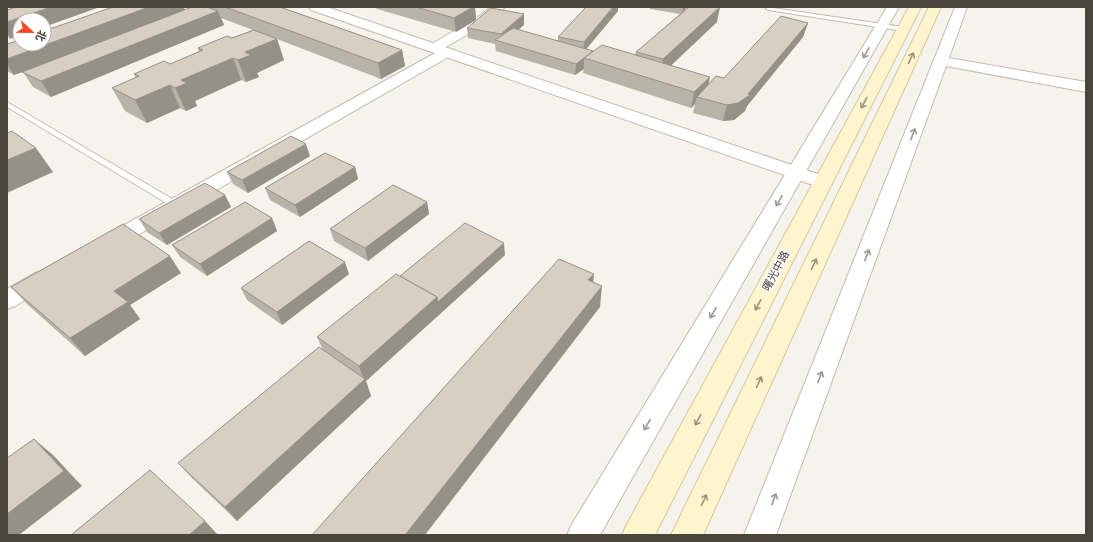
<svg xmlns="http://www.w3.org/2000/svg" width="1093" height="542" viewBox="0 0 1093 542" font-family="'Fira Sans','Noto Sans SC',sans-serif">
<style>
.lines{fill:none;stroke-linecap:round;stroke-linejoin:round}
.service-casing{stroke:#c2bbae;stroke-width:2}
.minor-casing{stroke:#c2bbae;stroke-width:2}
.tertiary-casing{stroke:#c2bbae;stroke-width:2}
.secondary-casing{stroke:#d5c89c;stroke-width:2}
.service{fill:#fff;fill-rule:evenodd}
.minor{fill:#fff;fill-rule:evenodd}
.tertiary{fill:#fff;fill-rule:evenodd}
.secondary{fill:#fef4ce;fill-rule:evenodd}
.wall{fill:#b9b2a6}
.shaded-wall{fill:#969187}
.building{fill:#d7cfc1;stroke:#969187}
.oneway{stroke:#9c9892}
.oneway2{stroke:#9c937c}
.labels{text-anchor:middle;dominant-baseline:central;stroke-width:3.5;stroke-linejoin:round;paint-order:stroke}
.street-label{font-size:11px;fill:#4b4439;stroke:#fff}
</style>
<rect width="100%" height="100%" fill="#f6f3ec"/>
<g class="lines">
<g class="service-casing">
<g id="service">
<path d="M766,7L903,27L906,29L903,31L768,10L766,9Z"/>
<path d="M7,102L179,203L181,205L176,208L173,207L7,107Z"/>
</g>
</g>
<g class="minor-casing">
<g id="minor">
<path d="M491,7H505L491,21L444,48L452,49L454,52L452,55L113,249L106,251L99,249L95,244L99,239L437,52L430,51L428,48L430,45L481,15Z"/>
<path d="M887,7H899L600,535H567L572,524Z"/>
<path d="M955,7H967L949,58L1086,82V92L946,66L776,535H744Z"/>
<path d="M43,271L51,273L54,279L51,285L15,306L7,309V289L35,273Z"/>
</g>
</g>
<g class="tertiary-casing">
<path id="tertiary" d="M309,7H327L830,178L832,182L830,186L823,188L816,186L311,10Z"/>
</g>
<g class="secondary-casing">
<g id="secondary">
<path d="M909,7H921L655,535H622L627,524Z"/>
<path d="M929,7H941L703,535H671Z"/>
</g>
</g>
<use href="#service" class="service"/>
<use href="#minor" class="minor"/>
<use href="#tertiary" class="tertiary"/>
<use href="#secondary" class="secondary"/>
</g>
<g class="wall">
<path d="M192,7H280L402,50L405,66L381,79L277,39L284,60L257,73L259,77L246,82L241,80L195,101L197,106L186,111L180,108L147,123L125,111L112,88L136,78L134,74L170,64L199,52L198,48L232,38L253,30L221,18L224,25L51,97L33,87L23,72L14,75L7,71V44L185,10Z"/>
<path d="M373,7H475L476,20L456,32L377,9Z"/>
<path d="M650,7H687L684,11L717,22L670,66L708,84L724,78L808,23L803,37L747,106L745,111L734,120L723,121L693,113L695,104L691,108L583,73L584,69L575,75L496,51L495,44L468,38L467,28L524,14V25L518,30L558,41V37L618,11L586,49L593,51L635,55L636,52L680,14L650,9Z"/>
<path d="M310,156L248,193L233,184L227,172Z"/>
<path d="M355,167L358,179L300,217L270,200L265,188Z"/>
<path d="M225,195L231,207L167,245L147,232L139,219Z"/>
<path d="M427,202L429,214L368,261L334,241L330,229Z"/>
<path d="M272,218L277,231L207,276L180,257L172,245Z"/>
<path d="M505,255L366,381L371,396L237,521L192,478L178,463L323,350L317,337L400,276Z"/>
<path d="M181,273L130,305L140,319L85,356L27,304L11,287Z"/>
<path d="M349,274L282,325L247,300L241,288Z"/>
</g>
<g class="shaded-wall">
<path d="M51,7H100L44,27V20H20V35L10,39L7,34V22Z"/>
<path d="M149,7H184L185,10L14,75L7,64V59Z"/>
<path d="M473,7H475L476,20L456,32L454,18Z"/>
<path d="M613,7H618V11L583,53L584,42Z"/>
<path d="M683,7H687L682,14Z"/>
<path d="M720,7L717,22L661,75L663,59Z"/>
<path d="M218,11L224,25L51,97L41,81Z"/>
<path d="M524,14V25L504,42H501V34Z"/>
<path d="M808,23L803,37L747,106L745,111L734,120L723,121L727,105L748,94Z"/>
<path d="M277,39L284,60L257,73L259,77L246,82L238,60L245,52Z"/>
<path d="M402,50L405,66L381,79L378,63Z"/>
<path d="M233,58L241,80L195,101L197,106L186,111L175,88L181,80Z"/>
<path d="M584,58V69L575,75L576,64Z"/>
<path d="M710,77L707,93L697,97L695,104L691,108L694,92Z"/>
<path d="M170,85L180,108L147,123L135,100Z"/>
<path d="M306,144L310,156L248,193L242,180Z"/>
<path d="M36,148L53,172L7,193V160Z"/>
<path d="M355,167L358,179L300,217L295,205Z"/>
<path d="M225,195L231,207L167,245L159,233Z"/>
<path d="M427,202L429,214L368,261L365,248Z"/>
<path d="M272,218L277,231L207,276L200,264Z"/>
<path d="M504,243L505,255L366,381L371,396L237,521L225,507L364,380L359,366L437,297Z"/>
<path d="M170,256L181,273L130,305L140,319L85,356L70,338L114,291Z"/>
<path d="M345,262L349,274L282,325L277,312Z"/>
<path d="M594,274L592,295L588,280Z"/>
<path d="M602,286L600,307L425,535H405Z"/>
<path d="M34,439L53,455L82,486L19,535H7V514Z"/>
<path d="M205,521L218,535H189Z"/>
</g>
<g class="building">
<path d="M16,7H51L7,22V10Z"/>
<path d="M113,7H149L7,59V44L20,40V44H44V31Z"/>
<path d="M192,7H207L218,11L41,81L22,72Z"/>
<path d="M225,7H280L402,50L378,63Z"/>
<path d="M416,7H473L454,18Z"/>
<path d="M586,7H613L584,42L558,37Z"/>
<path d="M689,7H720L663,59L636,52Z"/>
<path d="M491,8L524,14L501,34L467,28Z"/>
<path d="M781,16L808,23L748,94L750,95L738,103L727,105L697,97L716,76L724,78Z"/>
<path d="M513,28L593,51L576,64L495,40Z"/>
<path d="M254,30L277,39L245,52L251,55L238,60L233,58L181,80L187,83L175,88L170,85L135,100L112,88L139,76L134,74L164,61L170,64L203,50L198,48L227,36L232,38Z"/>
<path d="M602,45L710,77L694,92L584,58Z"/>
<path d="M12,131L36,148L7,160V133Z"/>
<path d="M291,136L306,144L242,180L227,172Z"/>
<path d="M325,153L355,167L295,205L265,188Z"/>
<path d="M205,183L225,195L159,233L139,219Z"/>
<path d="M393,185L427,202L365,248L330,229Z"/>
<path d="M245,202L272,218L200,264L172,245Z"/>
<path d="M465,223L504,243L438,302L437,297L400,276Z"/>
<path d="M123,224L170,256L114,291L128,302L70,338L11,287Z"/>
<path d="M309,241L345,262L277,312L241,288Z"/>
<path d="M559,259L594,274L588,280L602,286L405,535H312Z"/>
<path d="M396,274L437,297L359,366L317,337Z"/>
<path d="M319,347L365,379L225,507L178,463Z"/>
<path d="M34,439L64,471L7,514V458Z"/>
<path d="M150,470L205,521L189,535H71Z"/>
</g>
<defs><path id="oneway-shaft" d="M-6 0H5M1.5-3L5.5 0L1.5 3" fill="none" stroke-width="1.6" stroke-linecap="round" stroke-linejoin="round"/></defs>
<g class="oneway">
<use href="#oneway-shaft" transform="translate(866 53) rotate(120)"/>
<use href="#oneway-shaft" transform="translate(913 134) rotate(-69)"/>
<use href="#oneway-shaft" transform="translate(779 201) rotate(120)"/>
<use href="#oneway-shaft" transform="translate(867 255) rotate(-69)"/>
<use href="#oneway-shaft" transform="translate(713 313) rotate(120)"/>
<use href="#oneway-shaft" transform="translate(820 377) rotate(-69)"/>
<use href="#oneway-shaft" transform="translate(647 425) rotate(120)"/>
<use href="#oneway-shaft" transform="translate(774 499) rotate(-69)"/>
</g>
<g class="oneway2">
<use href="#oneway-shaft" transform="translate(911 58) rotate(-65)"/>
<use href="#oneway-shaft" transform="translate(864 103) rotate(118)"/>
<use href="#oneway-shaft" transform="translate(814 264) rotate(-65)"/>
<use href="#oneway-shaft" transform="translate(758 305) rotate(118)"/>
<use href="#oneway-shaft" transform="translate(759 382) rotate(-65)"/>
<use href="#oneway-shaft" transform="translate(698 420) rotate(118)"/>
<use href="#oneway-shaft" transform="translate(704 500) rotate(-65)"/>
</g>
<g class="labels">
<g class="street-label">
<text transform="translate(776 271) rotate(-62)">曙光中路</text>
</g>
</g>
<rect width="1093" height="542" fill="none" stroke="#4b4439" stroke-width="16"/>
<g transform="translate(32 32) rotate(112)"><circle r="19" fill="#ffffff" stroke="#b7b4b0"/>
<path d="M0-3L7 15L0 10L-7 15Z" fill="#f84821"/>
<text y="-6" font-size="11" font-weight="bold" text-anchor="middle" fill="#4b4439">北</text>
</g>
</svg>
